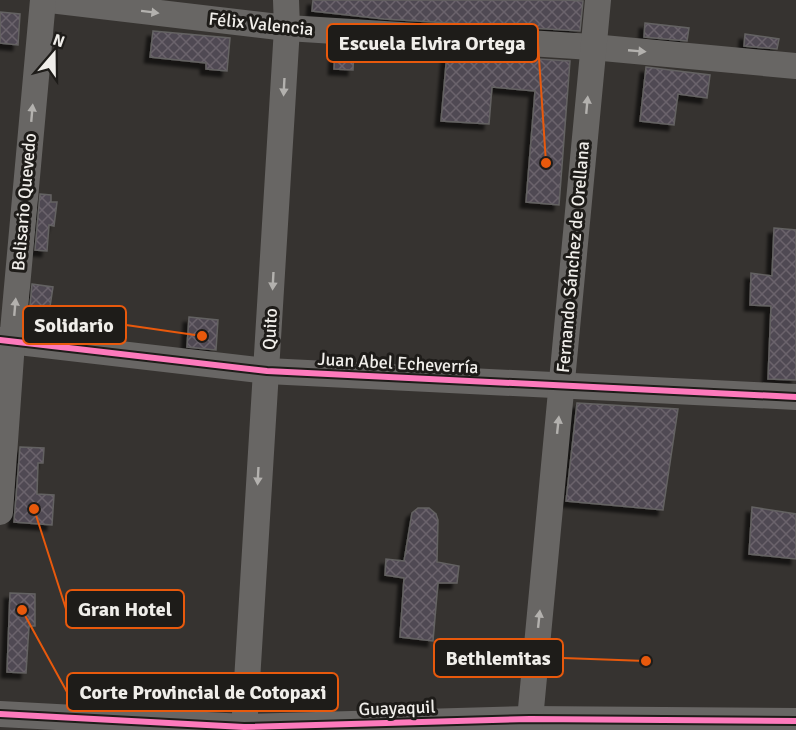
<svg xmlns="http://www.w3.org/2000/svg" width="796" height="730" viewBox="0 0 796 730" font-family="Signika,sans-serif">
<style>
.building{fill:url(#building-cross-hatch);stroke:#646262;stroke-width:1.5;filter:url(#shadow)}
.lines{fill:none;stroke-linecap:round;stroke-linejoin:round}
.minor{stroke:#686664;stroke-width:26}
.cycleway-casing{stroke:#1e1c19;stroke-width:10}
.cycleway{stroke:#fd7abc;stroke-width:6}
.oneway{fill:#b3b1ae}
.labels{text-anchor:middle;dominant-baseline:central;stroke-width:6;stroke-linejoin:round;paint-order:stroke}
.street-label{font-size:18px;fill:#f0eeea;stroke:#1e1c19}
.leader{fill:none;stroke:#e8590c;stroke-width:2}
.callout-dot{fill:#e8590c;stroke:#1e1c19;stroke-width:2}
.callout{fill:#1e1c19;stroke:#e8590c;stroke-width:2}
.callout-label{font-size:20px;text-anchor:middle;font-weight:bold;fill:#f0eeea}
</style>
<defs>
<pattern id="building-cross-hatch" width="8" height="8" patternUnits="userSpaceOnUse" patternTransform="scale(1.5)"><rect width="8" height="8" fill="#504953"/><path d="M0 0l8 8M0 8l8-8" fill="none" stroke="#6a646c"/></pattern>
<filter id="shadow"><feDropShadow dx="-5.5" dy="5.5" stdDeviation="1.5" flood-color="#0009"/></filter>
</defs>
<rect width="100%" height="100%" fill="#363330"/>
<g class="building">
<path d="M313,0H563L583,1L580,31L384,19L312,11Z"/>
<path d="M0,12L20,14L18,45L0,43Z"/>
<path d="M645,23L689,28L687,41L644,37Z"/>
<path d="M153,31L230,38L227,71L206,69V63L150,57Z"/>
<path d="M745,34L779,39L777,49L744,46Z"/>
<path d="M335,48L354,49L353,70L334,69Z"/>
<path d="M447,53L570,61L559,205L526,202L535,91L492,87L489,124L441,121Z"/>
<path d="M646,67L710,75L707,98L678,94L674,125L640,121Z"/>
<path d="M40,194L51,195V202H57L54,226L49,225L47,251L35,250Z"/>
<path d="M774,228L796,230V380L768,379L771,306L750,305L751,273L772,276Z"/>
<path d="M32,284L53,287L49,313L55,314L53,331L28,328Z"/>
<path d="M189,317L218,320L216,350L187,347Z"/>
<path d="M577,403L678,409L663,510L566,501Z"/>
<path d="M20,447L44,448L43,463H38L37,494L54,495L52,525L14,522Z"/>
<path d="M752,507L796,514V559L749,554Z"/>
<path d="M418,508H429L436,514L438,520L437,562L459,566L457,583H438L433,641L400,637L404,578L385,575L386,559L404,561L412,513Z"/>
<path d="M10,593L35,594V626H29L26,673L7,672Z"/>
</g>
<g class="lines">
<g class="minor">
<path d="M50,0L287,28L592,47L796,66"/>
<path d="M0,340L267,371L796,397"/>
<path d="M0,512L12,342L43,0"/>
<path d="M0,714L244,727L530,719L796,721"/>
<path d="M244,730L287,28L286,0"/>
<path d="M529,730L598,0"/>
</g>
<g class="cycleway-casing">
<g id="cycleway">
<path d="M0,340L267,371L796,397"/>
<path d="M0,714L244,727L530,719L796,721"/>
</g>
</g>
<use href="#cycleway" class="cycleway"/>
</g>
<defs><path id="oneway-solid" d="M-6-.8H1V-3.2L6.5 0L1 3.2V.8H-6Z" transform="scale(1.5)"/></defs>
<g class="oneway">
<use href="#oneway-solid" transform="translate(150 12) rotate(7)"/>
<use href="#oneway-solid" transform="translate(637 51) rotate(5)"/>
<use href="#oneway-solid" transform="translate(284 87) rotate(93)"/>
<use href="#oneway-solid" transform="translate(587 105) rotate(-85)"/>
<use href="#oneway-solid" transform="translate(32 113) rotate(-85)"/>
<use href="#oneway-solid" transform="translate(273 281) rotate(93)"/>
<use href="#oneway-solid" transform="translate(15 307) rotate(-85)"/>
<use href="#oneway-solid" transform="translate(558 425) rotate(-84)"/>
<use href="#oneway-solid" transform="translate(258 476) rotate(93)"/>
<use href="#oneway-solid" transform="translate(539 619) rotate(-84)"/>
</g>
<g class="labels">
<g class="street-label">
<text transform="translate(261 24) rotate(6)">Félix Valencia</text>
<text transform="translate(24 202) rotate(-85)">Belisario Quevedo</text>
<text transform="translate(573 257) rotate(-85)">Fernando Sánchez de Orellana</text>
<text transform="translate(270 329) rotate(-87)">Quito</text>
<text transform="translate(398 363) rotate(3)">Juan Abel Echeverría</text>
<text transform="translate(397 708) rotate(-2)">Guayaquil</text>
</g>
</g>
<path class="leader" d="M546 163L538 43M202 336L126 325M34 509L66 609M646 661L563 658M22 610L67 692"/>
<g class="callout-dot">
<circle cx="546" cy="163" r="6"/>
<circle cx="202" cy="336" r="6"/>
<circle cx="34" cy="509" r="6"/>
<circle cx="646" cy="661" r="6"/>
<circle cx="22" cy="610" r="6"/>
</g>
<g class="callout">
<rect x="327" y="24" width="211" height="38" rx="6"/>
<rect x="23" y="306" width="103" height="38" rx="6"/>
<rect x="66" y="590" width="118" height="38" rx="6"/>
<rect x="434" y="639" width="129" height="38" rx="6"/>
<rect x="67" y="673" width="271" height="38" rx="6"/>
</g>
<g class="callout-label">
<text x="432" y="50">Escuela Elvira Ortega</text>
<text x="74" y="332">Solidario</text>
<text x="125" y="616">Gran Hotel</text>
<text x="498" y="665">Bethlemitas</text>
<text x="203" y="699">Corte Provincial de Cotopaxi</text>
</g>
<g transform="translate(54 54) rotate(20)" stroke="#1e1c19" stroke-width="4.5" paint-order="stroke">
<path d="M0-4.5L10 22L0 15L-10 22Z" fill="#f0eeea"/>
<text y="-9" font-size="16" font-weight="bold" text-anchor="middle" fill="#f0eeea">N</text>
</g>
</svg>
